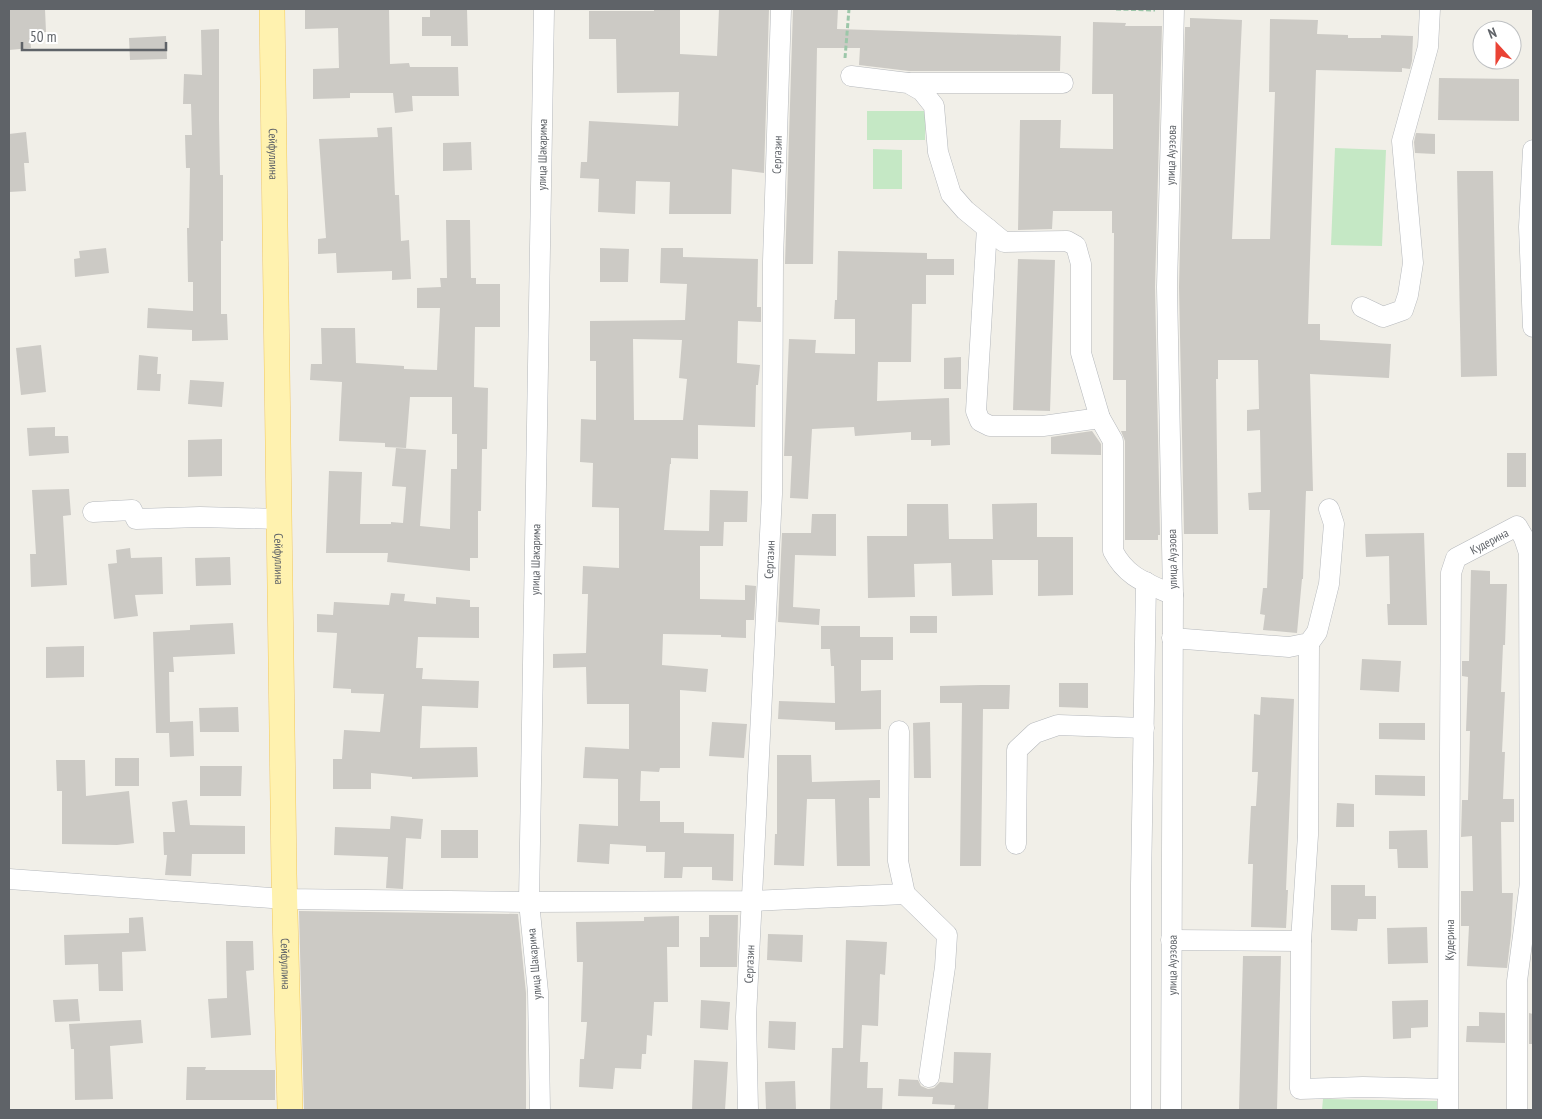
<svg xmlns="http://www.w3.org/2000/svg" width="1542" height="1119" viewBox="0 0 1542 1119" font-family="'PT Sans Narrow',sans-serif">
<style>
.green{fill:#c5e8c5}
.building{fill:#cccac5;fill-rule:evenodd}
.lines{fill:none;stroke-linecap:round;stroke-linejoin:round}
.minor-casing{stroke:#b5b8bc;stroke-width:21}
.major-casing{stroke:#f2c960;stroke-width:26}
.path{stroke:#9cc7a9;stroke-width:3;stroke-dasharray:5 2.5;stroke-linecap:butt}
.minor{stroke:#fff;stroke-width:20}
.major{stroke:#fff2af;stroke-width:25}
.labels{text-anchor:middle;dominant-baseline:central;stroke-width:4;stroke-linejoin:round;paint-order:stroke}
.street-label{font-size:12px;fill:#5f6368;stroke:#fff}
</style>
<rect width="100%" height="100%" fill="#f1efe8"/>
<g class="green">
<path d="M867,111H926L925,140H867Z"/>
<path d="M1335,148L1386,150L1382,246L1331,245Z"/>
<path d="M873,149L902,150V189H873Z"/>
<path d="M1323,1099L1437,1101V1110H1322Z"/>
</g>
<g class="building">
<path d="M9,9H45L46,32L30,34L31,48L9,50Z"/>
<path d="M305,9H389L390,64L409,63L410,67H458L459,96H412L413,111L395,113L393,93H350V98L313,99V69L339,68L338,28L305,29Z"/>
<path d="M430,9H467L468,46H451V36H422V17H430Z"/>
<path d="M654,9H680V54L717,56L719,9H769L764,173L732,169L731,214H669L670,182L636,181L635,214L598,212L599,179L580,178L581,162H587L589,121L678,126L679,92L617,93L616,39H589V11H654Z"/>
<path d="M793,9H838L837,29L1061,36L1060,71H909L859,65L860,48H817L813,264H785Z"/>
<path d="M1190,18L1242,20L1232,239H1270L1275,92H1269L1270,19L1318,20L1317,34L1348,35V38H1381V35L1413,36L1412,61L1410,69L1402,68V72L1316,70L1308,324H1320V340L1391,344L1389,378L1310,374L1313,491H1306L1303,579H1302L1297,633L1263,630L1265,615L1260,614L1263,588H1267L1270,510H1249L1248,493L1261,492L1260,430L1247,431V410L1259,409L1258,360H1218V379H1216L1218,534H1184L1179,287L1185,27H1190Z"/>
<path d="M1093,22L1126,23L1125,26H1162L1155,287L1160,535H1158V540H1125V441L1121,431H1126V380H1113L1114,233H1112V211H1053L1052,229L1018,230L1020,120H1061L1060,148L1113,149V94H1092Z"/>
<path d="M219,29V119L220,175H223V241H221V314H227L228,340L192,341V330L147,328L148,308L193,311V282H188L187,228H189L190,168H186L185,135H192L191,104H183L184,74L202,75L201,30Z"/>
<path d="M166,36L167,59L130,60L129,38Z"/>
<path d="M1439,78L1519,79V121L1438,120Z"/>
<path d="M392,127L395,195H399L401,241L409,240L411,279L392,280V271L337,273L336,253L318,254V239L326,238L319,139L378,137L377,128Z"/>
<path d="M26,132L29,163H24L26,191L9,192V134Z"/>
<path d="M1416,133L1435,134V154L1415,153L1414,142Z"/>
<path d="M471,142L472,170L443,171V143Z"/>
<path d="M1457,171H1493L1497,376L1461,377Z"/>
<path d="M446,220H470L471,278H476V284H500V327H475L474,387L488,388L487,449H482L481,511H478V558H470V571L387,562L388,553H326L329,471L362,472L360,524H391V522L403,523L406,487L392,486L396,448L426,450L420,526L450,529L451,469H457V434H452V397H410L406,448L385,447V443L339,441L342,382L310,380L311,364H322L321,328H355L356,363L404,366V369L437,370L440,308H417V288L441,287L440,278H447Z"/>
<path d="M106,248L109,273L75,277L74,259L80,258L79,251Z"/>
<path d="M600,248L629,249L628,282H600Z"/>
<path d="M661,248H683V257L758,259L757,307H761V322L738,321L737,363L760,365L758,385H756L755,427L698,425V459L671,458V464H670L664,530L709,531L710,490L748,491L747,522H724L723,546H700V599L745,600V585L756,586L754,620H746V638L721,637V635L663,634L662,665L708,669L706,692L680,690V768H660L659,772L641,771L640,801H660V822H684V833L734,834L733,881L712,880V867H683L682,878H664L665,852H646V846L610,844L609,864L577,862L579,824L618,826V779L583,778L585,747L629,749V704H587L586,667L553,668V654L586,653L588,594H582L583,566L619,568V508L592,507L593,463L580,462L581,419L596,420V361H590V321L685,320L687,284L660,283ZM633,339L682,340L679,378L687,379L683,420H634Z"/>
<path d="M838,251L927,253V259H954V275H926V304H912L911,362H878L877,401L949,398L950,445L931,446V440H911V432L855,436L854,427L812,429L808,499L790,498L792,456H784L789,339L816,340L815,353L855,354V319H834L835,300H837Z"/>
<path d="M1018,259L1055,260L1050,411L1013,410Z"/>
<path d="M41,345L46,392L21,395L16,348Z"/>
<path d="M139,355L158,357L157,374H161L160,391L137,390Z"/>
<path d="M961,357V389H944V358Z"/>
<path d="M190,380L224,382L222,407L188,404Z"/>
<path d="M55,427V436H68L69,453L29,456L27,428Z"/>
<path d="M1092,431L1101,444V455L1051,454V437Z"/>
<path d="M222,439V476L188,477V440Z"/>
<rect x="1507" y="453" width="19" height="34"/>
<path d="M69,489L71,515L63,516L67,585L31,587L30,554H36L32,490Z"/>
<path d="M1037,503V537H1073V595L1038,596V560H992L993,595L952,596L951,563L914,564L915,597L868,598L867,536H907V504H948L949,539H993L992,504Z"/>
<path d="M812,514H836V556L795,555L793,607L820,609L819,625L778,622L782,533H811Z"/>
<path d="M1424,533L1427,625H1388L1387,604H1390L1389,556L1366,557L1365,534Z"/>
<path d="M130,548L131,558L162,557L163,594L135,595L138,616L114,619L108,564L117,563L116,550Z"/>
<path d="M230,557L231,585L196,586L195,558Z"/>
<path d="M1471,570L1490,571V584H1507L1505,645H1503L1501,692H1505L1502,752H1505L1503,799H1514V822H1501L1502,893H1513L1511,935L1507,968L1467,966L1469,926H1461V891H1473L1472,836L1461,837L1462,800H1468L1470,731H1466L1468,677L1462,676V661H1469Z"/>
<path d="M391,593L405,594L404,601L436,604V597L470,600V607H479V638L418,637L416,668H423L422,679L479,681L478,708L422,706L420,748L477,747L478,777L412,779V777L371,773V789H333V759H342L344,730L380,732L384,694L351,693V689L333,688L337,633L317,632V614L333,615L334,602L389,605Z"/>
<rect x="910" y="616" width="27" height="17"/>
<path d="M233,623L235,654L173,657L174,672H169L170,722L193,721L194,756L170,757L169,733H156L153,632L190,630V625Z"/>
<path d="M821,626H860V637H893V660H861V691L881,690V729L835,730V722L778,719L779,701L835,703L834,666H831L830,649H821Z"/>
<path d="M84,646V677L46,678V647Z"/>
<path d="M1362,659L1401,661L1399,692L1360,690Z"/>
<path d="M1059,683H1088V708L1059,707Z"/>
<path d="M981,685H1010L1009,709H983L981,866H960L962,703H940V686Z"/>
<path d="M1261,697L1294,699L1286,890H1288L1286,928L1251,927L1253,864H1248L1251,806H1256L1258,772H1252L1254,714L1260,715Z"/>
<path d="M238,707L239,732H200L199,708Z"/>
<path d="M712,722L747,724L744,758L709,756Z"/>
<path d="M930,722L931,778H914L913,723Z"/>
<path d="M1379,723H1425V740L1379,739Z"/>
<path d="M777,755H811L812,782L880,780V798H869L870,866H837L835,799H807L804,866L774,865L775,834H777Z"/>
<rect x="115" y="758" width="24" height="28"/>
<path d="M56,760H85L86,796L129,791L134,843L117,845L62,844V791H57Z"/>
<path d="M200,766H242L241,796H200Z"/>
<path d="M1375,775L1425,776V796L1375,795Z"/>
<path d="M187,800L190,825L245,826V854H192L191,876L165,875L167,855H164L163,832H175L172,802Z"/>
<path d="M1337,803L1354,804V827H1336Z"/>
<path d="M391,816L423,819L421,839L406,838L403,889L386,888L388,857L334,855L335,827L390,829Z"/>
<rect x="441" y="830" width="37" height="28"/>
<path d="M1427,830L1428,868H1398L1397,849H1389V831Z"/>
<path d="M1331,885H1365V896H1376V919H1358L1357,931L1331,930Z"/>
<path d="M299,911L518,914L526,993V1110H304Z"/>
<path d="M709,915H738L737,967H700V937H709Z"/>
<path d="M679,916V947H667L668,1002H654L652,1036L647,1035L646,1054H642L641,1069L615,1068L613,1089L579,1087L580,1059H584L587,1022H581L583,962H577L576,922L644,921V917Z"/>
<path d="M143,917L146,951L122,952L123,991H99L98,964L65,965L64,935L129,933V918Z"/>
<path d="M1427,927L1428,963L1388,964L1387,928Z"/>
<path d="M768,934L803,935L802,962L767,960Z"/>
<path d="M846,940L887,942L885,975L880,974L878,1026L862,1025L860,1062H868L867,1088H883L882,1110H830L832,1048H843Z"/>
<path d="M226,941H253L254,970L246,971L251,1035L211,1038L208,999L227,998Z"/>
<path d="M1243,956H1281L1277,1110H1239Z"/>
<path d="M78,999L80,1021L55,1022L53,1000Z"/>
<path d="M701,1000L730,1002L728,1030L700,1028Z"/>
<path d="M1428,1000V1027L1411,1028V1038L1393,1039L1392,1001Z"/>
<path d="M1479,1012L1505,1013V1043L1466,1042L1467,1026H1479Z"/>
<path d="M1529,1013L1533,1014V1044H1529Z"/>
<path d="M141,1020L143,1043L110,1046L113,1099L75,1100L74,1049H71L69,1024Z"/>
<path d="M769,1021L796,1022L795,1050L768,1048Z"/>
<path d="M954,1052L991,1053L988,1110H954L955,1105L932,1104L933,1097L898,1096L899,1079L918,1080L921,1086L928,1089L934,1088L940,1082L953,1083Z"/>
<path d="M694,1060L728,1062L725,1110H692Z"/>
<path d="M187,1067H206L205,1070H275V1100H186Z"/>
<path d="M795,1081L796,1110H766L765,1082Z"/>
</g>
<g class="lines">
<g class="minor-casing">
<g id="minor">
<path d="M851,76L908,83L922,91L934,106L938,152L951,194L965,210L1004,242L1067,241L1076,246L1081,264V353L1100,418L1113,441V551C1127,578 1147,583 1173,595"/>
<path d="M908,83H1063"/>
<path d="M1533,150L1529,227L1533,327"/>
<path d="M987,228L976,411L980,421L990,426H1043L1100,418"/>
<path d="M1362,307L1383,317L1403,310L1408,295L1413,263L1402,141L1428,47L1430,9"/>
<path d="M93,512L132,510L136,519L200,517L279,519"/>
<path d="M1172,638L1289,647L1309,643L1317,632L1329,584L1334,524L1329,509"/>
<path d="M1309,643L1308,835L1301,941L1300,1089L1363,1087L1447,1089"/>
<path d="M899,731L898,861L905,894L947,935L945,967L929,1077"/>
<path d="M1016,844L1017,750L1035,733L1058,725L1144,728"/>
<path d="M9,879L285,899L529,902L752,901L905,894"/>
<path d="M1171,940L1301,941"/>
<path id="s1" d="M540,1110L538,992L529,902L544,9"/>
<path id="s2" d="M748,1110L746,1017L772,494L773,261L781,9"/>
<path d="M1141,1110V884L1146,582"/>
<path id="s3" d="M1171,1110L1173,595L1167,287L1174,9"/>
<path id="s4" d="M1448,1110L1451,573L1456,558L1517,526L1524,538L1529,553L1530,883L1517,981V1110"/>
</g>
</g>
<g class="major-casing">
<g id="major">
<path id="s5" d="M272,9L284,874L290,1110"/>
</g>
</g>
<g class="path">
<path d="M1116,9L1155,10"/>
<path d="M845,58L849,9"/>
</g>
<use href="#minor" class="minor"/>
<use href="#major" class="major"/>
</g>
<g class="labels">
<g class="street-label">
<text stroke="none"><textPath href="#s5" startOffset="145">Сейфуллина</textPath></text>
<text stroke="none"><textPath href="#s1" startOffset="956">улица Шакарима</textPath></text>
<text stroke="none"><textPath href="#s2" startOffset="956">Сергазин</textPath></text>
<text stroke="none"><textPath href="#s3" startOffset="955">улица Ауэзова</textPath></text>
<text stroke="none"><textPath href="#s4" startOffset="590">Кудерина</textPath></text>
<text transform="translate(1172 559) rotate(-91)">улица Ауэзова</text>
<text stroke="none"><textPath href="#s5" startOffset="550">Сейфуллина</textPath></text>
<text stroke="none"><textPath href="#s1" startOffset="551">улица Шакарима</textPath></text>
<text stroke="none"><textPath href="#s2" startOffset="551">Сергазин</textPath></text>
<text stroke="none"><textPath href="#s4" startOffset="170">Кудерина</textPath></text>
<text stroke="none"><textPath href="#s5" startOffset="955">Сейфуллина</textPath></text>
<text transform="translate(534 964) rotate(-95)">улица Шакарима</text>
<text stroke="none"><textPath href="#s2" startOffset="146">Сергазин</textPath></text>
<text stroke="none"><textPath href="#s3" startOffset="145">улица Ауэзова</textPath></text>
</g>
</g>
<rect width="1542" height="1119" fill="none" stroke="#5f6368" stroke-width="20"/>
<g transform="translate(1497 45) rotate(339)"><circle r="24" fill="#ffffff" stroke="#bfc1c3"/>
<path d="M0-4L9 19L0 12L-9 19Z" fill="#ea4335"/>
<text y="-8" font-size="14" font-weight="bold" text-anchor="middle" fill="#5f6368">N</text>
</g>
<path d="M22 42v8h144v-8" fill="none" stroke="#5f6368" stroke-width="2.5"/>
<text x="30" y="42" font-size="15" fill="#5f6368" stroke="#ffffff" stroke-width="4" paint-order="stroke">50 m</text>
</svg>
